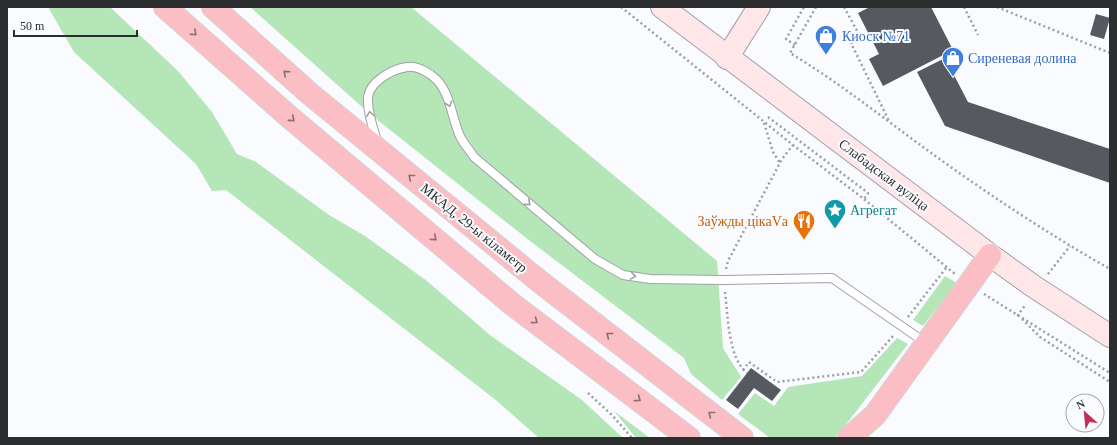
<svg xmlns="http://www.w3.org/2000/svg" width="1117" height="445" viewBox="0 0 1117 445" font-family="'Times New Roman',serif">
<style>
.green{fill:#b5e6b8}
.building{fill:#56595f}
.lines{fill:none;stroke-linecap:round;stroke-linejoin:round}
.service-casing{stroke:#9fa2a9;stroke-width:10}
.secondary-casing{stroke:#9fa2a9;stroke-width:24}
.trunk-casing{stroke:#d5d5d5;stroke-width:24}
.path{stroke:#9c9ea0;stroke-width:2.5;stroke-dasharray:2 3;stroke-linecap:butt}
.service{stroke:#fff;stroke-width:8}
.secondary{stroke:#fee6e9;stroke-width:22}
.trunk{stroke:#fbbec4;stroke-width:22}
.oneway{stroke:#896e72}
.oneway2{stroke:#a0a0a1}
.labels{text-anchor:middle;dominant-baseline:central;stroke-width:4;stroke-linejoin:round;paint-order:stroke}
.shop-label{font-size:14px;fill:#366cbe;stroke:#f9fbfe;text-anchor:start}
.street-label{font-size:14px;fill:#2b2d2f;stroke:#f9fbfe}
.culture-label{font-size:14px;fill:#0d838f;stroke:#f9fbfe;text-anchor:start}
.food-label{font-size:14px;fill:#c56008;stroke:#f9fbfe;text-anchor:end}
</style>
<rect width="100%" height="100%" fill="#f9fbfe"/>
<g class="green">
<path d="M48,7H110L178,71L212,112L237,154L256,162L329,215L365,236L427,281L490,335L582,400L623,438H539L497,401L226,190L212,191L196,164L74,52Z"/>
<path d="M250,7H411L717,261L723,348L741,377L722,400L691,374L684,358L530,241L370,114Z"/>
<path d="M945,276L957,283L923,326L913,320Z"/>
<path d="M897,338L908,344L838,435L834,438H770L738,414L755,393L774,406L788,387L862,376Z"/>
<path d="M614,411L650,438H636Z"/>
</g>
<g class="building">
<path d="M870,7H931L953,50L883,86L869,59L879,54L858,13Z"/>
<path d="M1096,14L1110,18L1104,39L1090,35Z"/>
<path d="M945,58L968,102L1110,149V183L945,126L917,72Z"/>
<path d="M751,368L781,390L772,401L754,388L738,409L726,400Z"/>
</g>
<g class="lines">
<g class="service-casing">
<path id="service" d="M377,141C373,127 367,112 368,97C370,81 393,69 407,67C417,65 430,73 437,80C450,94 452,117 459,134C462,142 469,149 474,157L595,259L623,275L650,279L723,280L832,278L926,343"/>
</g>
<g class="secondary-casing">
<g id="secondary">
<path d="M662,7L990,255L1033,286L1110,336"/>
<path d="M727,58L759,7"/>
</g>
</g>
<g class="trunk-casing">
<g id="trunk">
<path d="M165,7L287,115L512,304L689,438"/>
<path d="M213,7L310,94L539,281L742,438"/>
<path d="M849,438L875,415L990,255"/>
</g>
</g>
<g class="path">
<path d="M621,7L793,145L864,199L955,274"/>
<path d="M816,7L790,53C840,83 887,121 934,155C991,196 1050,235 1110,269"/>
<path d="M844,7L861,38L851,43L889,121"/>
<path d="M964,7L978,35"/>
<path d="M997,7L1110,53"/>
<path d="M795,45L786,39L804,7"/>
<path d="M768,117L868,193L864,199"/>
<path d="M764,123L773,152L780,163"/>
<path d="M726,269L728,261L782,159L793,145"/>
<path d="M1048,274L1070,246"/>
<path d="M725,292C728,315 728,358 747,373"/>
<path d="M984,294L1110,373"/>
<path d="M1019,316L1018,315L1026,304"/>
<path d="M908,317L946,268"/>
<path d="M1022,319L1040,337L1110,382"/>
<path d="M743,370L749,362L777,382L861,372L894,335"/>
<path d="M588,393L612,415L632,438"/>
</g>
<use href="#service" class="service"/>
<use href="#secondary" class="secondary"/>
<use href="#trunk" class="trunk"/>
</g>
<defs><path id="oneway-chevron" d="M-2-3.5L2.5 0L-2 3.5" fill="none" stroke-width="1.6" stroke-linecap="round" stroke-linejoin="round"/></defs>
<g class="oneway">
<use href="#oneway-chevron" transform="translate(194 33) rotate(42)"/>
<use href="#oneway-chevron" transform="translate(286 73) rotate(-138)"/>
<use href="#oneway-chevron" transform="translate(292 119) rotate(40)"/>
<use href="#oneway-chevron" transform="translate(411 177) rotate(-141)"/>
<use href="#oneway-chevron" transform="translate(434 238) rotate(40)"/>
<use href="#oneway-chevron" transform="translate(535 321) rotate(37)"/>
<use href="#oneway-chevron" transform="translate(609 335) rotate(-142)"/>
<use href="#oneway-chevron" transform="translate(638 399) rotate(37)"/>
<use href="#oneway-chevron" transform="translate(711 414) rotate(-142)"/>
</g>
<g class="oneway2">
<use href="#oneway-chevron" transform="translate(449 104) rotate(71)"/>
<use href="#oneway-chevron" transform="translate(370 114) rotate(-98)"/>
<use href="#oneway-chevron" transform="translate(528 203) rotate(40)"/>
<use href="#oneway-chevron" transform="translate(633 276) rotate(9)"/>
</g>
<defs>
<g id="shop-pin" transform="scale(1.15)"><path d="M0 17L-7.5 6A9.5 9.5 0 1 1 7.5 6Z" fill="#3f7fe0" stroke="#f9fbfe"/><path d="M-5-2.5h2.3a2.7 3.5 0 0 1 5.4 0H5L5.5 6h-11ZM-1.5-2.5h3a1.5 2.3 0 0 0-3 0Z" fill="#fff"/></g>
<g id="sight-pin" transform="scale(1.15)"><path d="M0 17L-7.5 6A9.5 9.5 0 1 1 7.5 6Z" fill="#0f9aa8" stroke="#f9fbfe"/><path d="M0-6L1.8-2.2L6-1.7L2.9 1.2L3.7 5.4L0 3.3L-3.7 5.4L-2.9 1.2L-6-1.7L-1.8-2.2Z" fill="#fff"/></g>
<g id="restaurant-pin" transform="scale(1.15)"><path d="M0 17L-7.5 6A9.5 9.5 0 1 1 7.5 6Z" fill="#e8710a" stroke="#f9fbfe"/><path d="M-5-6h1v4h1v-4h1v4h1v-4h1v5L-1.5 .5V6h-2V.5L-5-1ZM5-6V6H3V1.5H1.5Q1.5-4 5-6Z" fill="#fff"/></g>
</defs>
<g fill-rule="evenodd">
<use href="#shop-pin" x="826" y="36"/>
<use href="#shop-pin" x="953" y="58"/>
<use href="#sight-pin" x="835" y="210"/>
<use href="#restaurant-pin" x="804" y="221"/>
</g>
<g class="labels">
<g class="shop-label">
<text x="842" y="36">Киоск №71</text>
<text x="968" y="58">Сиреневая долина</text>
</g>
<g class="street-label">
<text transform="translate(884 175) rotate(37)">Слабадская вуліца</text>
<text transform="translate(474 228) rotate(39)">МКАД, 29-ы кіламетр</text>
</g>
<g class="culture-label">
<text x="850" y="210">Агрегат</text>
</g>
<g class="food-label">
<text x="788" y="221">Заўжды цікаVа</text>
</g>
</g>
<rect width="1117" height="445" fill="none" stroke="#2b2d2f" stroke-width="16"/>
<g transform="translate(1085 413) rotate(333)"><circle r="19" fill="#f9fbfe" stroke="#a7a9ab"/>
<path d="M0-3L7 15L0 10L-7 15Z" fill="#c03057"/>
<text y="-6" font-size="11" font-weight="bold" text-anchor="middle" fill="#2b2d2f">N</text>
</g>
<path d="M14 30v6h123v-6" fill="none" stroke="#2b2d2f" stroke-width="2"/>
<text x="20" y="30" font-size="12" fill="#2b2d2f" stroke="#f9fbfe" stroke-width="3" paint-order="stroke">50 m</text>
</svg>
